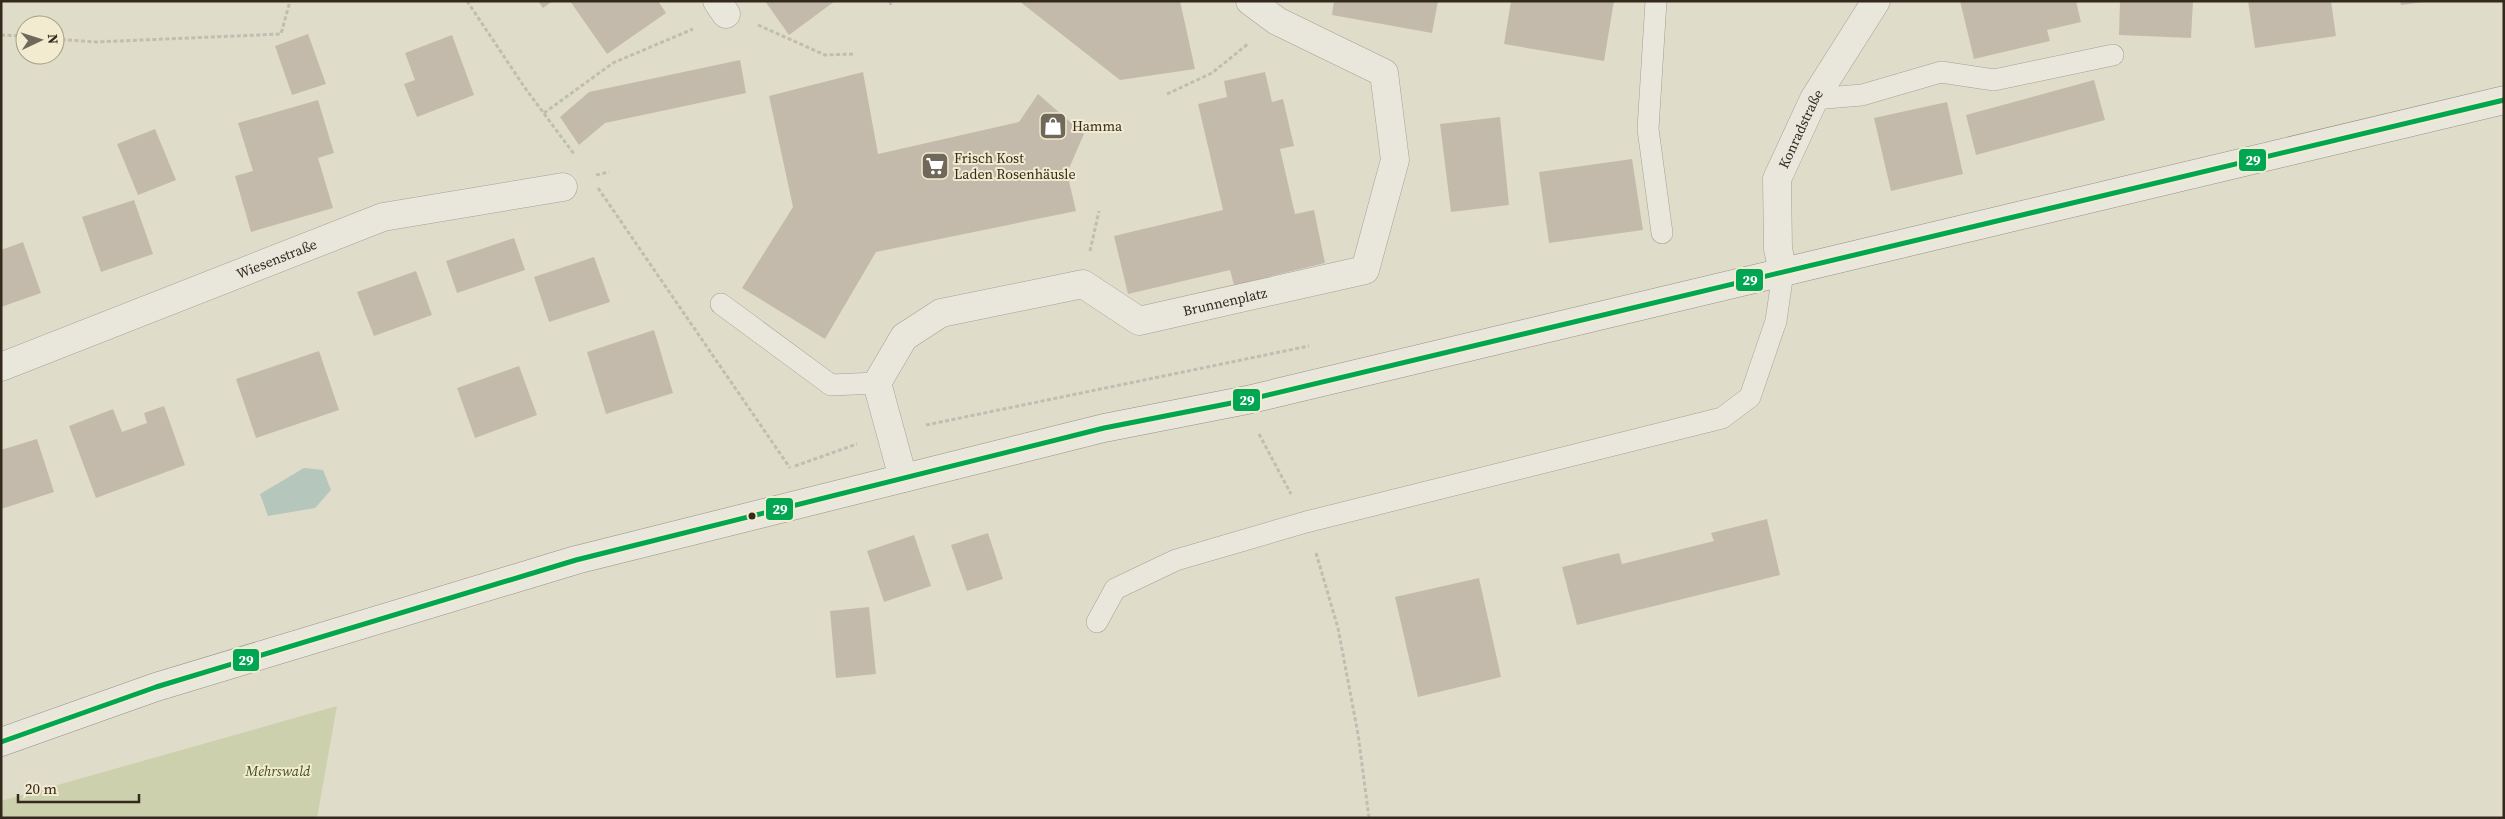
<svg xmlns="http://www.w3.org/2000/svg" width="2505" height="819" viewBox="0 0 2505 819" font-family="'Source Serif 4',serif">
<style>
.green{fill:#cdd0ad}
.water{fill:#b5c6bd}
.building{fill:#c4baab}
.lines{fill:none;stroke-linecap:round;stroke-linejoin:round}
.lane-casing{stroke:#a5a093;stroke-width:22}
.street-casing{stroke:#a5a093;stroke-width:29}
.secondary-casing{stroke:#959084;stroke-width:29}
.path{stroke:#c1bdb2;stroke-width:3;stroke-dasharray:4 2.5;stroke-linecap:butt}
.lane{stroke:#e9e6db;stroke-width:21}
.street{stroke:#e9e6db;stroke-width:28}
.secondary{stroke:#e9e6db;stroke-width:28}
.bus-1-casing{stroke:#f2ebcf;stroke-width:9}
.bus-1{stroke:#00a651;stroke-width:5}
.bus-dot{fill:#33291d;stroke:#f2ebcf;stroke-width:2}
.labels{text-anchor:middle;dominant-baseline:central;stroke-width:4;stroke-linejoin:round;paint-order:stroke}
.poi-label{font-size:14px;fill:#33291d;stroke:#f2ebcf;text-anchor:start}
.street-label{font-size:14px;fill:#33291d;stroke:#f2ebcf}
.park-label{font-size:14px;font-style:italic;fill:#404e25;stroke:#f2ebcf}
.line-badge{stroke:#f2ebcf;stroke-width:2}
.badge-label{font-size:14px;text-anchor:middle;font-weight:bold;fill:#fff}
</style>
<rect width="100%" height="100%" fill="#e0dcca"/>
<path class="green" d="M337,706L317,818H1V801Z"/>
<path class="water" d="M304,468L323,470L331,490L315,508L268,516L260,494Z"/>
<g class="building">
<path d="M538,1H553L543,8Z"/>
<path d="M570,1H658L666,13L607,54Z"/>
<path d="M765,1H835L789,35Z"/>
<path d="M1019,1H1180L1195,69L1120,80Z"/>
<path d="M1334,1H1438L1432,33L1332,15Z"/>
<path d="M1511,1H1614L1604,61L1504,44Z"/>
<path d="M1960,1H2076L2081,22L2047,30L2050,41L1974,59Z"/>
<path d="M2120,1H2193L2191,38L2119,35Z"/>
<path d="M2248,1H2331L2336,36L2255,48Z"/>
<path d="M2400,1H2424V2L2401,5Z"/>
<path d="M308,34L326,84L292,95L275,46Z"/>
<path d="M452,35L474,95L417,117L404,84L415,80L405,53Z"/>
<path d="M740,60L746,93L605,123L579,145L560,117L589,92Z"/>
<path d="M863,72L878,154L1019,122L1038,94L1084,134L1067,173L1076,211L876,252L825,339L742,288L793,207L769,96Z"/>
<path d="M1265,72L1272,102L1283,99L1294,146L1280,149L1295,214L1314,210L1325,263L1234,285L1230,270L1128,294L1114,236L1223,210L1198,104L1227,97L1224,81Z"/>
<path d="M2094,80L2105,120L1976,155L1966,115Z"/>
<path d="M318,100L334,153L318,158L333,208L251,232L235,176L253,171L238,123Z"/>
<path d="M1947,102L1963,174L1891,191L1874,118Z"/>
<path d="M1500,117L1509,205L1451,212L1440,124Z"/>
<path d="M155,129L176,180L138,195L117,144Z"/>
<path d="M1632,159L1643,230L1549,243L1539,172Z"/>
<path d="M134,200L153,254L101,272L82,217Z"/>
<path d="M514,238L525,270L457,293L446,261Z"/>
<path d="M23,242L41,293L1,307V250Z"/>
<path d="M594,257L610,302L549,322L534,277Z"/>
<path d="M416,271L432,315L374,336L357,292Z"/>
<path d="M654,330L673,393L606,414L587,352Z"/>
<path d="M319,351L339,410L256,438L236,379Z"/>
<path d="M519,366L537,415L475,438L457,388Z"/>
<path d="M164,406L185,465L96,498L69,426L113,409L122,432L147,423L144,413Z"/>
<path d="M37,439L54,492L1,509V450Z"/>
<path d="M1767,519L1780,575L1577,625L1562,567L1619,553L1622,564L1714,541L1711,533Z"/>
<path d="M988,533L1003,579L967,591L951,545Z"/>
<path d="M914,535L931,586L884,602L867,551Z"/>
<path d="M1479,578L1501,677L1418,697L1395,597Z"/>
<path d="M869,607L876,674L836,678L830,611Z"/>
</g>
<g class="lines">
<g class="lane-casing">
<g id="lane">
<path d="M1656,1L1648,129L1662,233"/>
<path d="M1814,99L1862,95L1941,72L1994,80L2113,55"/>
<path d="M721,304L831,385L877,383"/>
<path d="M1097,622L1115,589L1176,560L1306,522L1722,418L1750,397L1776,321L1783,272"/>
</g>
</g>
<g class="street-casing">
<g id="street">
<path d="M717,1L726,14"/>
<path id="s1" d="M1783,272L1778,249L1777,179L1814,99L1876,1"/>
<path id="s2" d="M1,367L383,217L563,187"/>
<path id="s3" d="M903,478L877,383L904,337L941,313L1083,284L1139,321L1365,270L1395,160L1384,73L1277,21L1250,1"/>
</g>
</g>
<g class="secondary-casing">
<path id="secondary" d="M1,742L156,687L576,560L1104,428L1247,400L2504,100"/>
</g>
<g class="path">
<path d="M467,1L525,88L574,154"/>
<path d="M890,1L891,6"/>
<path d="M758,25L825,55L853,54"/>
<path d="M1,35L25,36"/>
<path d="M55,39L96,42L281,34L290,1"/>
<path d="M1167,94L1212,73L1249,43"/>
<path d="M544,113L613,63L693,29"/>
<path d="M596,175L609,172"/>
<path d="M598,188L790,468"/>
<path d="M1090,251L1099,211"/>
<path d="M926,425L1309,346"/>
<path d="M1259,434L1291,494"/>
<path d="M795,466L857,444"/>
<path d="M1316,553L1338,628L1358,734L1369,818"/>
</g>
<use href="#lane" class="lane"/>
<use href="#street" class="street"/>
<use href="#secondary" class="secondary"/>
<g class="bus-1-casing">
<path id="bus-1" d="M1,742L156,687L576,560L1104,428L1247,400L2504,100"/>
</g>
<use href="#bus-1" class="bus-1"/>
</g>
<defs>
<g id="shop-square" transform="scale(1.4375)"><rect x="-9" y="-9" width="18" height="18" rx="4" fill="#70685a" stroke="#f2ebcf"/><path d="M-5-2.5h2.3a2.7 3.5 0 0 1 5.4 0H5L5.5 6h-11ZM-1.5-2.5h3a1.5 2.3 0 0 0-3 0Z" fill="#fff"/></g>
<g id="supermarket-square" transform="scale(1.4375)"><rect x="-9" y="-9" width="18" height="18" rx="4" fill="#70685a" stroke="#f2ebcf"/><path d="M-6-5.5h2.5l.6 2H6L4.5 2H-2.5L-4.4-4H-6ZM-1.5 3.2a1.3 1.3 0 1 0 .1 0ZM3 3.2a1.3 1.3 0 1 0 .1 0Z" fill="#fff"/></g>
</defs>
<g fill-rule="evenodd">
<use href="#shop-square" x="1053" y="126"/>
<use href="#supermarket-square" x="935" y="166"/>
</g>
<circle class="bus-dot" cx="752" cy="516" r="4.5"/>
<g class="labels">
<g class="poi-label">
<text x="1072" y="126">Hamma</text>
<text x="954" y="158">Frisch Kost<tspan x="954" dy="16">Laden Rosenhäusle</tspan></text>
</g>
<g class="street-label">
<text stroke="none"><textPath href="#s1" startOffset="149">Konradstraße</textPath></text>
<text stroke="none"><textPath href="#s2" startOffset="296">Wiesenstraße</textPath></text>
<text stroke="none"><textPath href="#s3" startOffset="496">Brunnenplatz</textPath></text>
</g>
<g class="park-label">
<text x="278" y="771">Mehrswald</text>
</g>
</g>
<g class="line-badge">
<rect x="2238" y="148" width="29" height="24" rx="5" fill="#00a651"/>
<rect x="1735" y="268" width="29" height="24" rx="5" fill="#00a651"/>
<rect x="1232" y="388" width="29" height="24" rx="5" fill="#00a651"/>
<rect x="765" y="497" width="29" height="24" rx="5" fill="#00a651"/>
<rect x="232" y="648" width="28" height="24" rx="5" fill="#00a651"/>
</g>
<g class="badge-label">
<text x="2253" y="165">29</text>
<text x="1750" y="285">29</text>
<text x="1247" y="405">29</text>
<text x="780" y="514">29</text>
<text x="246" y="665">29</text>
</g>
<rect width="2505" height="819" fill="none" stroke="#33291d" stroke-width="5"/>
<g transform="translate(40 40) rotate(86)"><circle r="24" fill="#f2ebcf" stroke="#a69d88"/>
<path d="M0-4L9 19L0 12L-9 19Z" fill="#70685a"/>
<text y="-8" font-size="14" font-weight="bold" text-anchor="middle" fill="#33291d">N</text>
</g>
<path d="M18 794v8h121v-8" fill="none" stroke="#33291d" stroke-width="2.5"/>
<text x="25" y="794" font-size="15" fill="#33291d" stroke="#f2ebcf" stroke-width="4" paint-order="stroke">20 m</text>
</svg>
